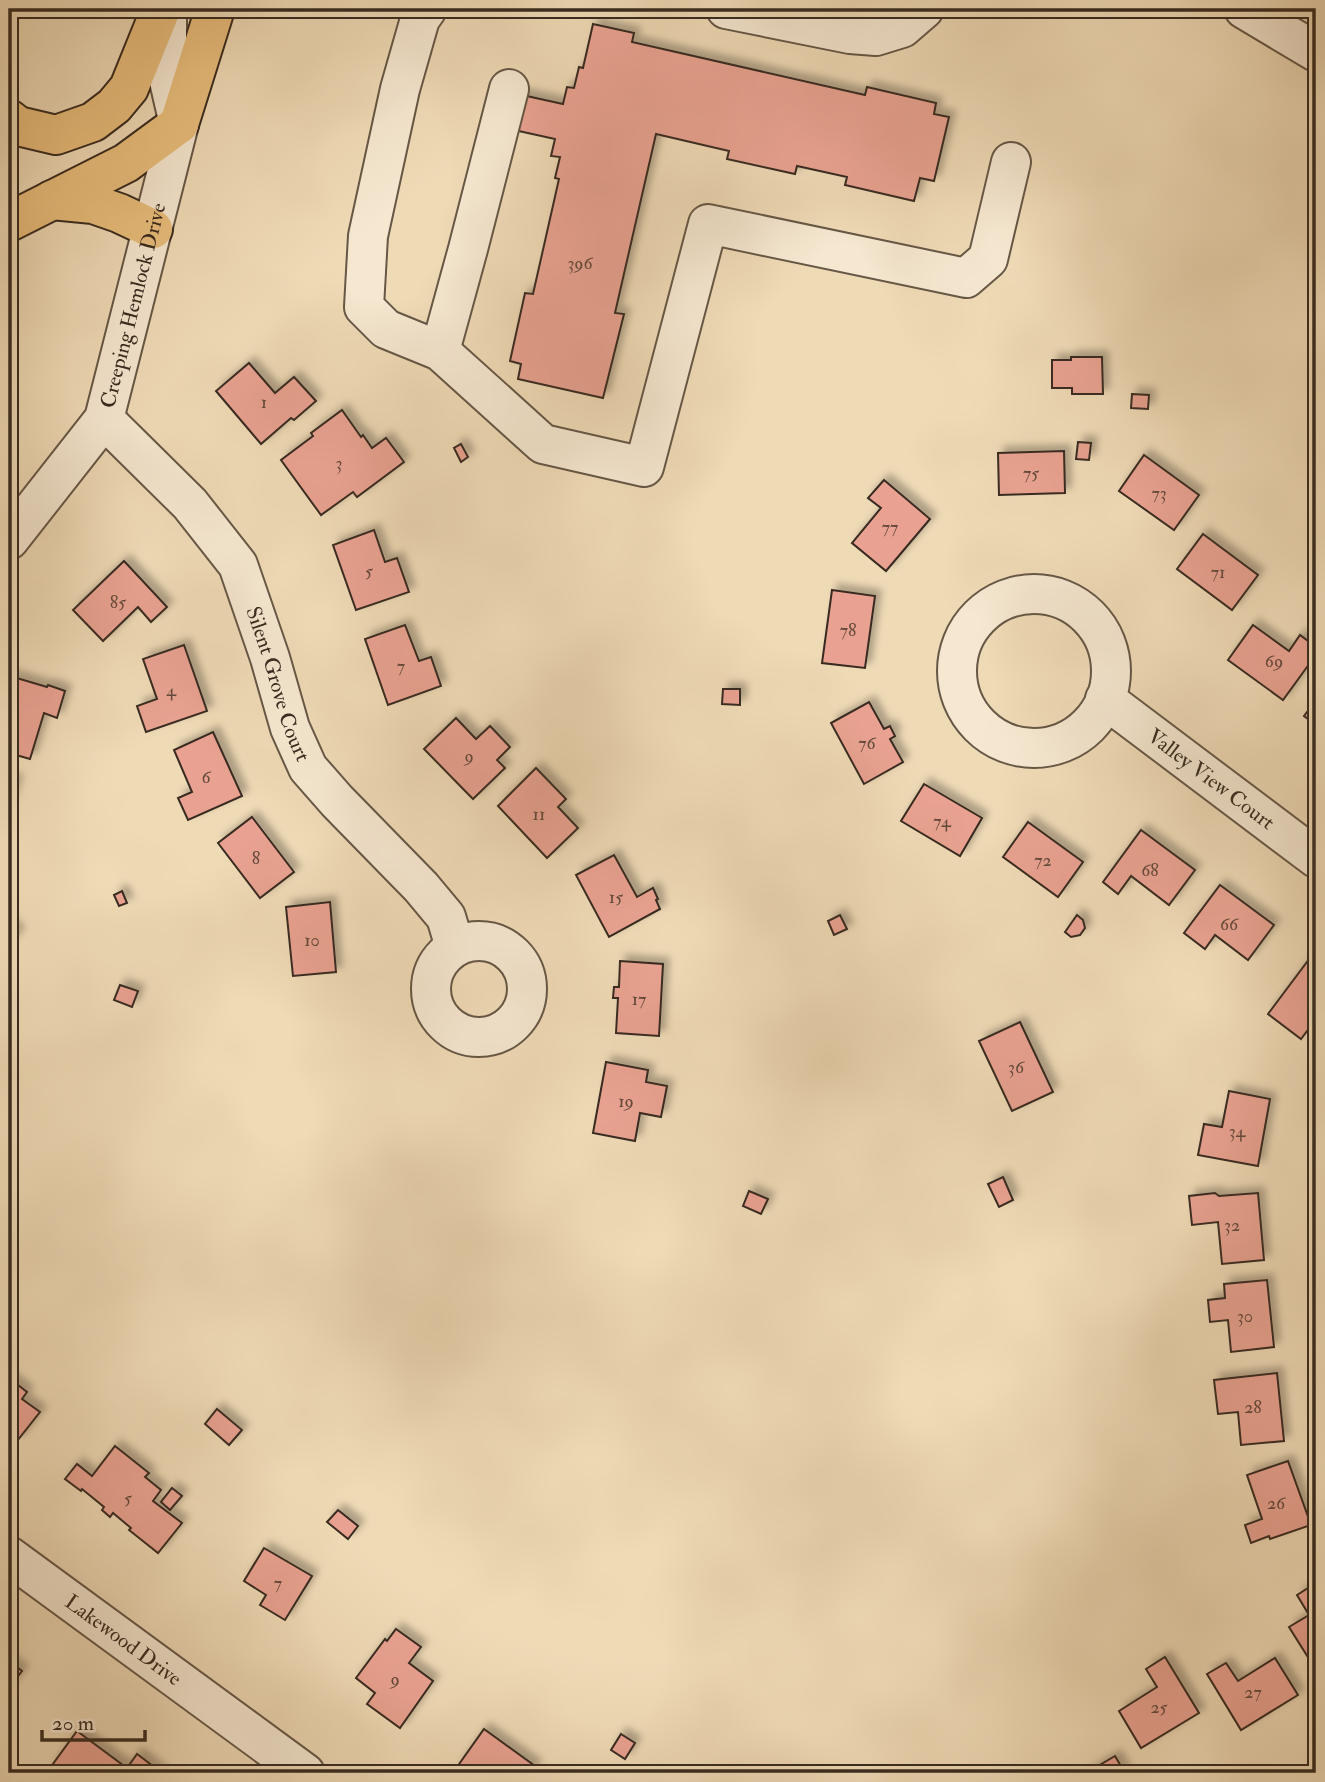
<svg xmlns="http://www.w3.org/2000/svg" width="1325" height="1782" viewBox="0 0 1325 1782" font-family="'IM FELL Double Pica',serif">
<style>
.building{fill:#e9a291;stroke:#382b20;stroke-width:2;filter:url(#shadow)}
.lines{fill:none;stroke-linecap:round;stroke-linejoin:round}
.minor-casing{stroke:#665746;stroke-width:42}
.major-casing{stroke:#382b20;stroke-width:42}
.highway-casing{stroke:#382b20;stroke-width:42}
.minor{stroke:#f5e7d0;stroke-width:38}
.major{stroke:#e8bd7b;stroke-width:38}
.highway{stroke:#e8bd7b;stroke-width:38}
.labels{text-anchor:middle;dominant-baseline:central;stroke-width:6;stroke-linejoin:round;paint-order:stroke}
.number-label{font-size:18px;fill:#64493c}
.street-label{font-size:21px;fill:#382b20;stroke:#f5e7d0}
</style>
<defs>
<filter id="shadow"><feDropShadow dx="6" dy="-6" stdDeviation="3.5" flood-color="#0004"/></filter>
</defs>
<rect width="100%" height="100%" fill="#efdab6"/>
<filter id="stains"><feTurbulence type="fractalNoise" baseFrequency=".00286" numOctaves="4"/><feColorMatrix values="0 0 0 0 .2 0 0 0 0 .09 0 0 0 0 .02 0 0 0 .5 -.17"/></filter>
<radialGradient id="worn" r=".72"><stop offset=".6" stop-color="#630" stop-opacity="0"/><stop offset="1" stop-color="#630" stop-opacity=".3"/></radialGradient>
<g class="building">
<path d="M593,24L634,33L632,42L865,95L867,87L936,103L934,114L949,117L934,181L920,178L914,201L845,185L847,177L797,166L795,174L727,159L729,151L656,134L615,313L624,314L603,398L518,379L521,364L510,361L525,293L533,294L559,179L555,178L560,157L551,156L555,139L505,128L513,93L563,104L567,87L574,88L579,67L583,68Z"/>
<path d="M1071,357H1102L1103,394H1072V388H1052V360H1071Z"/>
<path d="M249,363L275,393L294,377L316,401L294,420L291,418L261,444L216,391Z"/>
<path d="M1132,394L1149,395L1148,409L1131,408Z"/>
<path d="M342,410L361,437L363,435L372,448L386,438L404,462L357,497L353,492L321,515L281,460L313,436L311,433Z"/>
<path d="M1078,442L1091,443L1089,460L1076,459Z"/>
<path d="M461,444L468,457L461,462L454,448Z"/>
<path d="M1064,451L1065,493L999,495L998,453Z"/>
<path d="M1144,455L1199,495L1174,530L1119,491Z"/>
<path d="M884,480L930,519L886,571L852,543L881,508L868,498Z"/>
<path d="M374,530L385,562L397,558L409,592L356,610L333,545Z"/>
<path d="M1203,534L1258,575L1232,610L1177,569Z"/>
<path d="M124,561L167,607L151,622L138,607L103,641L73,610Z"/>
<path d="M832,590L875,596L865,668L822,663Z"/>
<path d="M405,625L419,661L431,657L441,686L388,705L365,639Z"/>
<path d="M1253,625L1289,651L1300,635L1316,647V660L1310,669L1307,667L1283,700L1228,660Z"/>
<path d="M184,645L207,711L146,732L137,706L157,699L143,659Z"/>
<path d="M10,676L47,687L48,685L65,691L57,718L44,713L30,759L9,753Z"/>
<path d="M723,689H740V705L722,704Z"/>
<path d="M1316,700V725L1304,716Z"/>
<path d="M869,702L884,729L890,726L895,736L890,739L903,762L864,784L831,723Z"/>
<path d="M456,718L476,739L490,726L510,747L497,760L505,768L473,799L424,749Z"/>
<path d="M213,732L242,796L188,820L178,798L192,792L174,750Z"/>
<path d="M536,768L566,799L558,807L578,828L547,858L498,806Z"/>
<path d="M9,779L16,781L9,804Z"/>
<path d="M924,784L982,818L960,856L901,821Z"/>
<path d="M252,817L294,872L260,898L218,843Z"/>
<path d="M1028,822L1083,862L1058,897L1003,857Z"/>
<path d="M1141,830L1195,870L1169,905L1131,876L1118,894L1103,882Z"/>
<path d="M614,855L637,897L653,888L658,899L656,900L660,909L609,937L576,875Z"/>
<path d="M1220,885L1274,925L1248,960L1215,935L1205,949L1184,933Z"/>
<path d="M122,891L127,903L119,906L114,895Z"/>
<path d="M330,902L336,972L293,976L286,907Z"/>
<path d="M840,915L847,929L834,935L828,921Z"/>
<path d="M1077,915L1083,920L1085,928L1080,935L1071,937L1065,932Z"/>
<path d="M9,924L18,933L9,944Z"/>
<path d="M1310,958L1316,963V1019L1301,1039L1268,1014Z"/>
<path d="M620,961L663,964L659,1036L616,1033L618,998H613L614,987H619Z"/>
<path d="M120,985L138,991L132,1007L114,1000Z"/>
<path d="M1020,1022L1053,1092L1012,1111L979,1041Z"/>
<path d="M606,1062L648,1070L646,1082L667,1086L661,1117L640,1113L635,1141L593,1133Z"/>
<path d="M1229,1091L1270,1099L1258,1166L1198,1155L1204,1124L1222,1127Z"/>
<path d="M1003,1177L1013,1200L999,1207L988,1184Z"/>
<path d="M749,1191L768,1199L761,1214L743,1206Z"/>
<path d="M1215,1193L1219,1196L1258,1193L1264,1260L1222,1264L1218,1222L1192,1225L1189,1196Z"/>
<path d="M1267,1280L1274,1347L1231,1352L1228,1320L1210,1322L1208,1300L1225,1298L1224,1284Z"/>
<path d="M1277,1373L1284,1441L1241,1445L1238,1412L1218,1414L1214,1380Z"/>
<path d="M9,1378L27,1392L22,1399L40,1412L17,1441L9,1435Z"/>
<path d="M217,1409L242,1430L229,1445L205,1424Z"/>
<path d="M115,1446L149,1473L145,1477L161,1490L153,1501L182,1523L158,1553L129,1530L131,1528L113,1513L110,1517L102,1510L104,1507L82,1489L81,1491L65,1479L77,1464L92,1476Z"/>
<path d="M1288,1461L1311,1525L1270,1539L1269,1536L1251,1543L1245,1525L1262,1519L1247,1475Z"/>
<path d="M172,1488L182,1496L170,1510L161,1502Z"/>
<path d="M338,1510L358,1526L348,1539L327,1522Z"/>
<path d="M264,1548L312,1576L285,1620L260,1605L266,1595L244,1581Z"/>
<path d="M1316,1583V1670L1289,1627L1309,1615L1297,1595Z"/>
<path d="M396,1629L421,1647L409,1663L433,1681L400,1728L367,1704L375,1693L356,1678L385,1639L387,1641Z"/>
<path d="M1165,1657L1199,1713L1141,1748L1119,1711L1157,1687L1146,1669Z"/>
<path d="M1275,1658L1298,1695L1241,1730L1207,1674L1226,1663L1238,1681Z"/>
<path d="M9,1661L22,1671L9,1688Z"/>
<path d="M484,1729L535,1766L530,1773H466L457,1767Z"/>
<path d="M77,1731L127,1768L137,1754L162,1773H57L50,1768Z"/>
<path d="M621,1734L635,1743L625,1759L611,1750Z"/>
<path d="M1115,1756L1125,1773H1086Z"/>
</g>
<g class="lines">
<g class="minor-casing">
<g id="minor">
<path d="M427,9L420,19L400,89L368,236L364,307L386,329L440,351L543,444L644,467L708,224L966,278L988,259L1011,162"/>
<path d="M726,9L850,34L876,36L902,28L924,9"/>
<path d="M1244,9L1316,52"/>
<path d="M440,351L468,249L509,89"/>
<path id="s1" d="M104,419L190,504L238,565L270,658L290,728L308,768L337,801L421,887L446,917L455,947"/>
<path id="s2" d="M9,540L104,419L179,124L167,72V9"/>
<circle cx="1034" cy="671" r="77"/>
<path id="s3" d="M1105,699L1316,858"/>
<circle cx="479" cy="989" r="48"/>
<path id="s4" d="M9,1556L305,1773"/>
</g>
</g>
<g class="major-casing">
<path id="major" d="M179,124L215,9"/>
</g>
<g class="highway-casing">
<g id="highway">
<path d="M9,119L18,126L56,135L93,122L114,106L129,88L161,9"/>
<path d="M52,200L93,204L119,213L153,229"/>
<path d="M9,222L126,163L179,124"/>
</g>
</g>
<use href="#minor" class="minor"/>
<use href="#major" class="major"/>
<use href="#highway" class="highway"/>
</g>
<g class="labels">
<g class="number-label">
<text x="580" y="263">396</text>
<text x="264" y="402">1</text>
<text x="339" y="463">3</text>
<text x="1031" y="473">75</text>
<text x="1159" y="493">73</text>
<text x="890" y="527">77</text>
<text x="369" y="571">5</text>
<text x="1218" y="572">71</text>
<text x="118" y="602">85</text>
<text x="848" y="630">78</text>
<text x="1274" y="661">69</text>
<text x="401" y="666">7</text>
<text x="171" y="690">4</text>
<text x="867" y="743">76</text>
<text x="469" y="756">9</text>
<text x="206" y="777">6</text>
<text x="539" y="814">11</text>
<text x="942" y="821">74</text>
<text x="256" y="858">8</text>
<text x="1043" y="860">72</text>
<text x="1150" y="870">68</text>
<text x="616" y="897">15</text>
<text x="1229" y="924">66</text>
<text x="312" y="940">10</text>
<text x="639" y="999">17</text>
<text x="1016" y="1067">36</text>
<text x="626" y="1101">19</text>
<text x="1237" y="1131">34</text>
<text x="1232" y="1225">32</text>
<text x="1245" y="1316">30</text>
<text x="1253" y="1407">28</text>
<text x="128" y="1498">5</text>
<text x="1276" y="1503">26</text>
<text x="278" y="1583">7</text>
<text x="395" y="1679">9</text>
<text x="1253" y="1692">27</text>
<text x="1159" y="1707">25</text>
</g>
<g class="street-label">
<text stroke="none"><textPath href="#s2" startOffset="271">Creeping Hemlock Drive</textPath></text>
<text stroke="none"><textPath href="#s1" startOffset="324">Silent Grove Court</textPath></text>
<text stroke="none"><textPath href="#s3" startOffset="133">Valley View Court</textPath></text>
<text stroke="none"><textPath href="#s4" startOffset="142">Lakewood Drive</textPath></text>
</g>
</g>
<rect width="1325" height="1782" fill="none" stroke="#efdab6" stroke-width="35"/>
<rect x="10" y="10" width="1304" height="1761" fill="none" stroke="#382b20" stroke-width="3.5"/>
<rect x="18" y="18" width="1290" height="1747" fill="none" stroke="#382b20" stroke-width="2"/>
<path d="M42 1730v10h103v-10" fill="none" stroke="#382b20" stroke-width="3.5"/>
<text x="52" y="1730" font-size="21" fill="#382b20" stroke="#f5e7d0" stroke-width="5" paint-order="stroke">20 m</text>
<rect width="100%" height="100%" filter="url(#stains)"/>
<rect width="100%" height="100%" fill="url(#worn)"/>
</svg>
